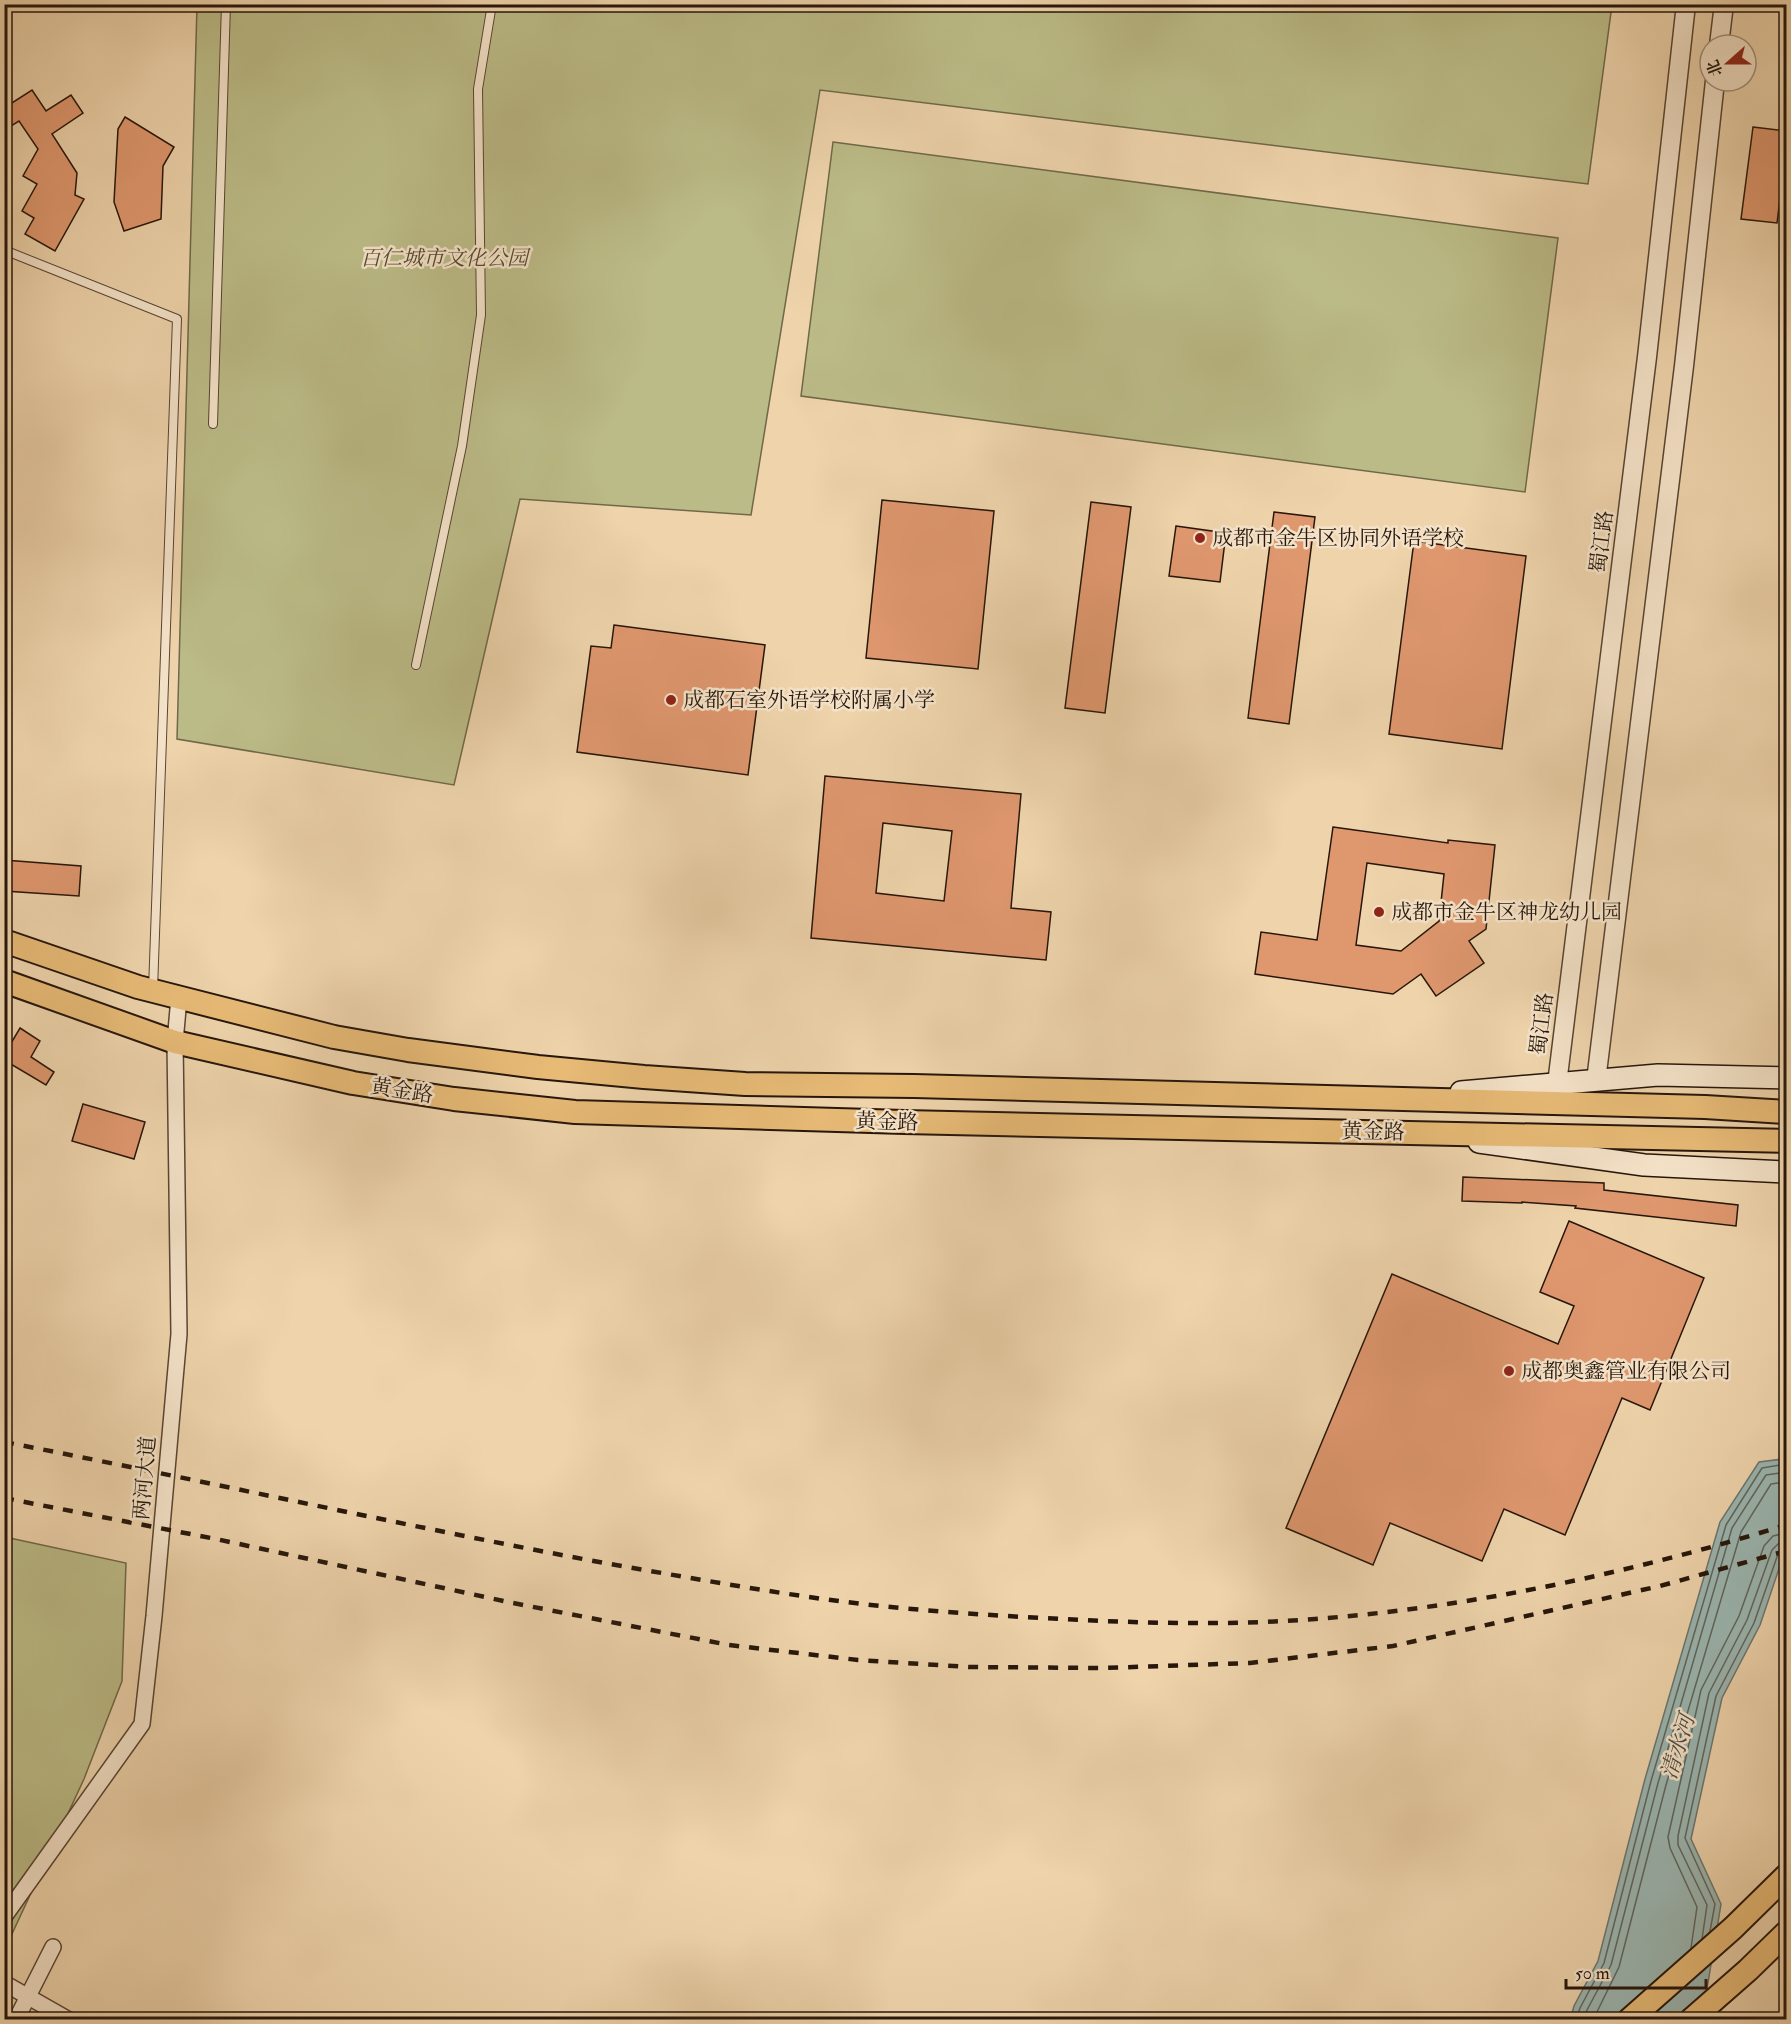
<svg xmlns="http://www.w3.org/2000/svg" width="1791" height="2024" viewBox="0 0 1791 2024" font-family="'IM FELL Double Pica','Noto Serif SC',serif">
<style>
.green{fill:#bbbb87;stroke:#706849;stroke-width:1.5}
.water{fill:#9bb6b1;stroke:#6c766f;stroke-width:1.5}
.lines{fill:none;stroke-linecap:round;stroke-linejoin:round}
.shore{stroke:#60665e;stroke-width:1.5}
.building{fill:#df976e;stroke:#26160b;stroke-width:1.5;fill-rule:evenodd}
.service-casing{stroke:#584533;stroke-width:10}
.minor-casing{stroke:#584533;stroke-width:18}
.tertiary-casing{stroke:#584533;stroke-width:21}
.secondary-casing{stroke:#26160b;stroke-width:24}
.primary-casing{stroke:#26160b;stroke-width:26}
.service{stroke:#f4e2c8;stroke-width:8}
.minor{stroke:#f4e2c8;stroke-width:15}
.tertiary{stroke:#f4e2c8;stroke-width:18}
.secondary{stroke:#f4e2c8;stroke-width:21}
.primary{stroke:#e7ba76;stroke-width:22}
.rail{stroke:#26160b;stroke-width:4.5;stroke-dasharray:10 10;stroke-linecap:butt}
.poi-dot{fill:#8f2418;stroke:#f4e2c8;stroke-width:2}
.labels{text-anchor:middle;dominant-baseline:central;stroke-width:5;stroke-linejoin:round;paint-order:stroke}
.park-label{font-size:21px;font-style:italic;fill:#534830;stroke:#f4e2c8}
.poi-label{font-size:21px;fill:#26160b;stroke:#f4e2c8;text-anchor:start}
.street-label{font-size:21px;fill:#26160b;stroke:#f4e2c8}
.water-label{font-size:22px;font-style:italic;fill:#4f4e45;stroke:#f4e2c8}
</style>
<rect width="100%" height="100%" fill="#eed3ab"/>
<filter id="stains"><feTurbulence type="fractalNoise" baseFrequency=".00333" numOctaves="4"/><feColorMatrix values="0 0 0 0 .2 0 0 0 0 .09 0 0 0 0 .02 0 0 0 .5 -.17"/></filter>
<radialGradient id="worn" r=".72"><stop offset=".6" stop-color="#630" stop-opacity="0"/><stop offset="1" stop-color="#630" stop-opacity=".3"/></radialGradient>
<g class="green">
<path d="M197,5H1612L1588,184L820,90L751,515L520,499L454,785L177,739Z"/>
<path d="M833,142L1558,238L1525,492L801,396Z"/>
<path d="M5,1537L126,1563L122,1681L84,1779L5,1949Z"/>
</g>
<path class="water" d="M1786,1455V1548L1760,1625L1722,1698L1691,1839L1721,1904L1702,2019L1570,2020L1574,2006L1598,1961L1645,1779L1720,1522L1759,1462L1783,1459Z"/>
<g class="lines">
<g class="shore">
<path d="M1710,1931L1715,1904L1685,1838L1716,1696L1754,1623L1778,1554L1782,1550H1786"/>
<path d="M1702,1939L1707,1905L1678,1845V1836L1709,1693L1747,1620L1772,1550L1778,1544L1786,1542"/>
<path d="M1691,1948L1697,1907L1670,1848L1668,1837L1701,1690L1739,1616L1764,1546L1773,1536L1786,1533"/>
<path d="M1576,2020L1580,2008L1604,1963L1651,1781L1726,1525L1762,1468L1786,1464"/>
<path d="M1584,2020L1587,2010L1611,1965L1658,1783L1732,1528L1766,1475L1786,1472"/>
<path d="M1593,2020L1619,1967L1666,1785L1741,1532L1771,1484L1786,1482"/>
</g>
</g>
<g class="building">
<path d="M32,90L46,111L71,95L83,113L52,134L77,173L75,195L84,199L55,251L25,234L34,218L22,211L37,184L23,176L38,149L19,121L11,126L4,116V108Z"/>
<path d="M125,117L174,147L163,166L161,219L124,231L114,202L118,129Z"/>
<path d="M1753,127L1786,131V149L1777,223L1741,219Z"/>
<path d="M882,500L994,511L978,669L866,658Z"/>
<path d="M1091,502L1131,507L1105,713L1065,708Z"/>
<path d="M1274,512L1315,517L1289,724L1248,718Z"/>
<path d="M1176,526L1226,533L1220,582L1169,576Z"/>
<path d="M1414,541L1526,556L1502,749L1389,734Z"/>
<path d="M614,625L765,645L748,775L577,752L591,646L611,648Z"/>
<path d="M825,776L1021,794L1011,908L1051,912L1046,960L811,938ZM883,823L952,831L944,901L876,893Z"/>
<path d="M1333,827L1448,843V840L1495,845L1486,929L1469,941L1484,963L1436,996L1421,974L1393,994L1255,974L1261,932L1317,940ZM1367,863L1444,874L1439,921L1401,951L1356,945Z"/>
<path d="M4,860L81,866L79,896L4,891Z"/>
<path d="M20,1028L40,1041L31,1057L54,1072L46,1085L4,1060V1055Z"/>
<path d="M83,1104L145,1122L134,1159L72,1141Z"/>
<path d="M1463,1177L1604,1183V1190L1738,1205L1736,1226L1575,1208L1576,1206L1522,1202V1203L1462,1201Z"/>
<path d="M1569,1221L1704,1278L1650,1410L1622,1398L1565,1535L1504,1509L1482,1561L1390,1523L1373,1565L1286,1528L1392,1274L1558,1344L1574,1306L1540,1292Z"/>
</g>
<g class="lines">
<g class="service-casing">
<g id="service">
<path d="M4,250L177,319L153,990"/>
<path d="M213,424L226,4"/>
<path d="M416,665L462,446L481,315L478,89L492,4"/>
</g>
</g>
<g class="minor-casing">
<g id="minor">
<path d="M4,1917L142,1724L154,1616L179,1334L175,1042L179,998"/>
<path d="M4,1983L69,2020"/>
<path d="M16,2020L53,1947"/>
</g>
</g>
<g class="tertiary-casing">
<g id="tertiary">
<path d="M1719,45L1724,4"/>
<path d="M1596,1081L1684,366L1715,81"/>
<path d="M1557,1084L1647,357L1686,4"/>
</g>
</g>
<g class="secondary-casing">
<g id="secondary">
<path d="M1461,1092L1658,1075L1786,1078"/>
<path d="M1479,1142L1644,1165L1786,1172"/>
</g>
</g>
<g class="primary-casing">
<g id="primary">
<path d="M4,941L138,987L334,1037L408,1050L538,1067L644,1077L745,1084L914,1086L1705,1107L1786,1112"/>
<path d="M4,981L175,1042L353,1083L454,1099L575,1112L904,1122L1786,1141"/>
<path d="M1629,2020L1733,1928L1786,1876"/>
<path d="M1691,2020L1748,1970L1786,1933"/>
</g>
</g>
<use href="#service" class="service"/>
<use href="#minor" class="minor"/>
<use href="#tertiary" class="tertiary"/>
<use href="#secondary" class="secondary"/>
<use href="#primary" class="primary"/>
<g class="rail">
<path d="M4,1442C207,1481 408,1527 610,1564C697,1579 783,1595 871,1605C928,1611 985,1615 1043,1618C1133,1623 1224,1626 1315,1619C1474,1607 1634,1572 1786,1525"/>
<path d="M4,1498L216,1539L513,1603L729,1645L858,1660L970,1667L1104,1668L1250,1663L1393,1646L1660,1586L1786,1551"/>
</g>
</g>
<g class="poi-dot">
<circle cx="1200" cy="538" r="6"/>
<circle cx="671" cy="700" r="6"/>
<circle cx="1379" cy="912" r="6"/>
<circle cx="1509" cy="1371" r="6"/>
</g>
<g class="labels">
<g class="park-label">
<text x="444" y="258">百仁城市文化公园</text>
</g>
<g class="poi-label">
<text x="1212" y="538">成都市金牛区协同外语学校</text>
<text x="683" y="700">成都石室外语学校附属小学</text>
<text x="1391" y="912">成都市金牛区神龙幼儿园</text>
<text x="1521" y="1371">成都奥鑫管业有限公司</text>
</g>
<g class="street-label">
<text transform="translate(1602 542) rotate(-83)">蜀江路</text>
<text transform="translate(1542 1024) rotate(-83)">蜀江路</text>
<text transform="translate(402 1091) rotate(9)">黄金路</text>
<text transform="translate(887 1122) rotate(2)">黄金路</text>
<text transform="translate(1373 1132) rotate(1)">黄金路</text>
<text transform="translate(145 1478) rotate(-85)">两河大道</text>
</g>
<g class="water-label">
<text transform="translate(1678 1747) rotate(-73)">清水河</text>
</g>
</g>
<rect width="1791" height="2024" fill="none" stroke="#eed3ab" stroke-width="24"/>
<rect x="6" y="6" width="1779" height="2012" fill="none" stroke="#26160b" stroke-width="3"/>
<rect x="12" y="12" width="1767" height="2000" fill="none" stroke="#26160b" stroke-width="1.5"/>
<g transform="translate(1728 63) rotate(249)"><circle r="28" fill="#f4e2c8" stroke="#a2907c" stroke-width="1.5"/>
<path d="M0-4.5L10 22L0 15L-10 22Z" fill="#8f2418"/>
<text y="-9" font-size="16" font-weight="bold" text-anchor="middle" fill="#26160b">北</text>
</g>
<path d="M1566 1979v9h140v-9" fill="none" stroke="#26160b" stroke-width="3"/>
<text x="1575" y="1979" font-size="18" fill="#26160b" stroke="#f4e2c8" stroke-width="4.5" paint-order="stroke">50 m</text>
<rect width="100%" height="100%" filter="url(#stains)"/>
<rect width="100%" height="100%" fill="url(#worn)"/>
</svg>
